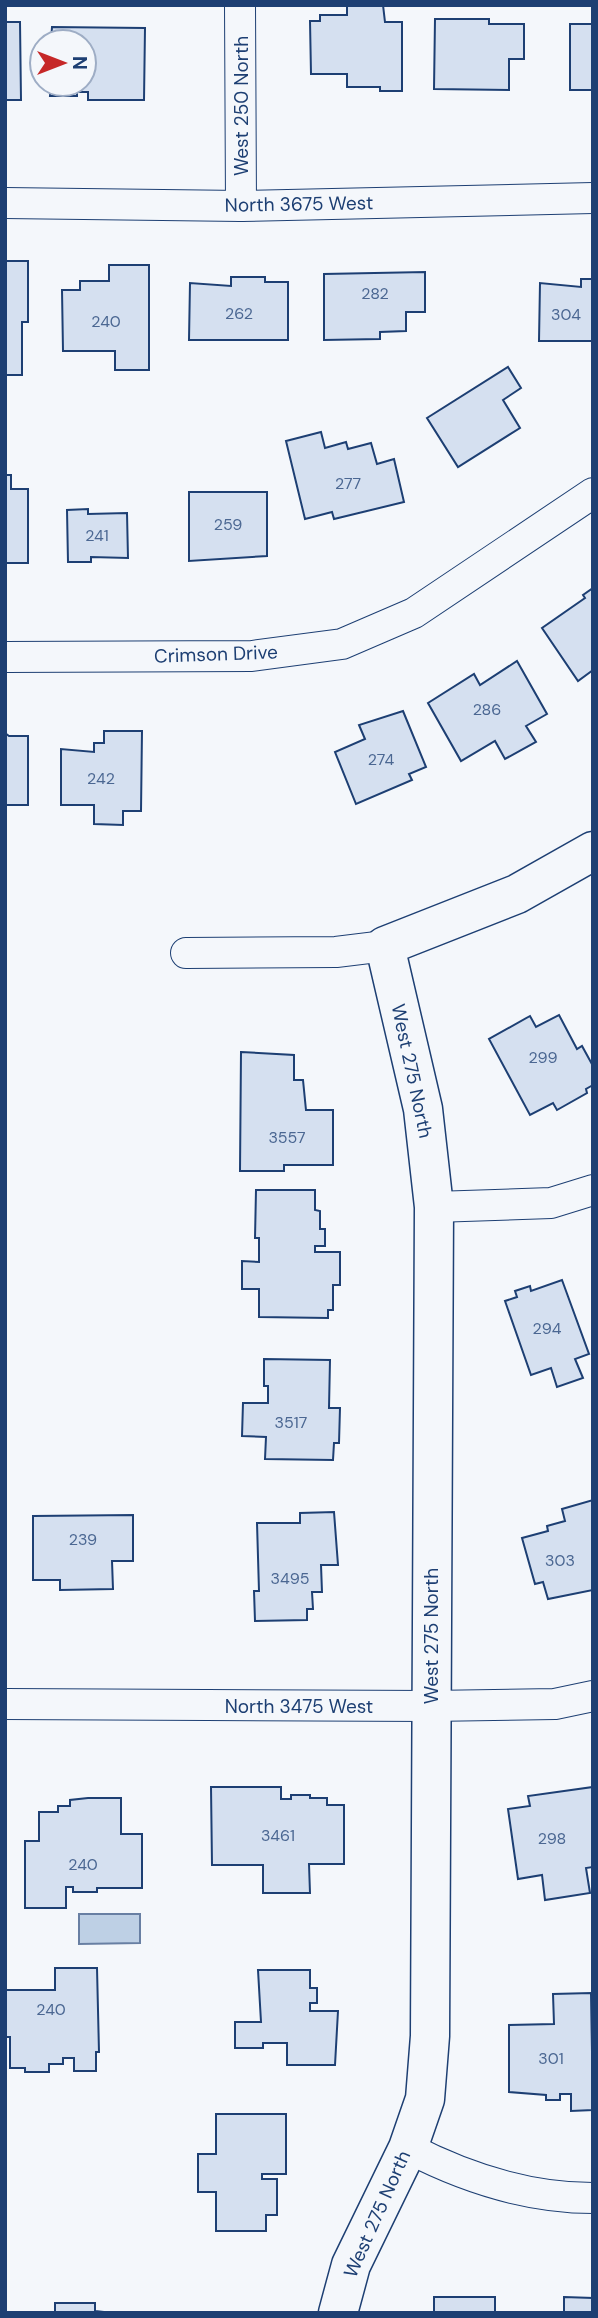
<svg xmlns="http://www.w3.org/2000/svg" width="598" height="2318" viewBox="0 0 598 2318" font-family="'DM Sans',sans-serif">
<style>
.water{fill:#bed0e5;stroke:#687fa3;stroke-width:2}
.building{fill:#d5e0f0;stroke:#1d3f73;stroke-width:2}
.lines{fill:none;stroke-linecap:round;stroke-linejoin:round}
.street-casing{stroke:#1d3f73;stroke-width:32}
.secondary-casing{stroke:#1d3f73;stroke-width:41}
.street{stroke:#f4f7fb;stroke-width:30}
.secondary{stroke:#f4f7fb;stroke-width:38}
.labels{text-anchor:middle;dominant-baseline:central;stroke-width:5;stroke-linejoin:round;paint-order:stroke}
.number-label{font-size:16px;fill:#4b6792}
.street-label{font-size:19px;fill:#1d3f73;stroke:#f4f7fb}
</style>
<rect width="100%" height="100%" fill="#f4f7fb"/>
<path class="water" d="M79,1914H140V1943L79,1944Z"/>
<g class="building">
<path d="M347,5H383L385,22H402V91H380V87H347V74H311L310,21H320V15H347Z"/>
<path d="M435,19H489V24H524V59H509V90L434,89Z"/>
<path d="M5,22H20L21,100H5Z"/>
<rect x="570" y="24" width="23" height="66"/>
<path d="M52,27L145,28L144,100H88V92H77V96H50L51,84H84V42H51Z"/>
<path d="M5,261H28V322H22V375H5Z"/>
<path d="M109,265H149V370H115V351H63L62,290H80V281H109Z"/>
<path d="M425,272V312H406V331L380,332V339L324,340V274Z"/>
<path d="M231,277H265V282H288V340H189L190,283L231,286Z"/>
<path d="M581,279H593V341H539L540,283L581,287Z"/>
<path d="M508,367L521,388L503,400L520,428L458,467L427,418Z"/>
<path d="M321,432L325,448L346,442L348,449L371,443L377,464L394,459L404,502L334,519L332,512L305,519L286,441Z"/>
<path d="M5,475H11V489H28V563H5Z"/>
<path d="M189,492H267V556L189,561Z"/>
<path d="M88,509V514L127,513L128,558L91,557V562H68L67,510Z"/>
<path d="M593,588V670L578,681L542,628L585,598L583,595Z"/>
<path d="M517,661L547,714L526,726L536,742L505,759L495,741L461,761L428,703L474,674L480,685Z"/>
<path d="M403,711L426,767L409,774L412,780L356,804L335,752L365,739L359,725Z"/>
<path d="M104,731H142L141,811H123V825L94,824V805H61V749L94,752V743H104Z"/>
<path d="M5,733L9,736H28V805H5Z"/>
<path d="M559,1015L577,1049L582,1046L593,1066V1085L586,1089L587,1093L557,1110L553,1103L530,1115L489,1039L530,1016L536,1027Z"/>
<path d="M241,1052L294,1055V1080H303L306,1110H333V1165H284V1171H240Z"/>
<path d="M256,1190H315V1210L320,1211V1229H325V1246H315V1252H340V1285H333V1310H328V1318L259,1317V1289H242V1261L259,1262V1238H255Z"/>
<path d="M562,1280L589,1354L575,1359L583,1378L557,1387L551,1368L531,1375L505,1301L517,1297L515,1291L530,1286L531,1291Z"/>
<path d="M264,1359L330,1360L329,1408H340L339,1443H334L333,1460L265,1459L266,1437L242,1436L243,1403H268V1386H264Z"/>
<path d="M593,1500V1590L548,1599L543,1582L535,1584L522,1538L548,1531L547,1526L565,1521L562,1509Z"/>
<path d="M334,1512L338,1565H321L322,1592H312L313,1609H307V1620L255,1621L254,1591H259L257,1523H300V1513Z"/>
<path d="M133,1515V1561H112L113,1589L60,1590V1580H33V1516Z"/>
<path d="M211,1787H281V1799H291V1795H310V1798H327V1805H344V1864H309L310,1893H263V1865H212Z"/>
<path d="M593,1787V1867L586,1868L590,1893L545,1900L542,1875L518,1879L508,1809L530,1806L528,1796Z"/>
<path d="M88,1798H121V1834H142V1888H97V1892H73V1887H66V1908H25V1841H39V1812H58V1806H70V1800Z"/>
<path d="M55,1968H97L99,2052H96V2071H74V2058H63V2064H49V2072H25V2068H10V2037H5V1990H55Z"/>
<path d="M258,1970H310V1988H317V2003H310V2011H338L335,2065H287V2043H263V2048H235V2022H261Z"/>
<path d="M591,1993L593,2110L571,2111V2094H560V2100H546V2095L509,2092V2025L554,2024L553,1994Z"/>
<path d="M216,2114H286V2174H262V2179H277V2215H266V2231H216V2192H198V2154H216Z"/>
<rect x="434" y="2297" width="61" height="16"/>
<path d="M564,2297L593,2298V2313H564Z"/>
<path d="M55,2303H95V2311L113,2313H55Z"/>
</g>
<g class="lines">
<g class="street-casing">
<g id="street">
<path d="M240,5L241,206"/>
<path d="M5,203L241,206L593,198"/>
<path d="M5,657L252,656L342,644L414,613L593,493"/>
<path d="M186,953L336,952L385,946"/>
<path d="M434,1207L551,1203L593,1190"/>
<path d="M5,1704L430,1706L555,1704L593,1696"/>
<path d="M408,2148C464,2177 529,2198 593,2198"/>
</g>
</g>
<g class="secondary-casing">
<path id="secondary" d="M338,2313L351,2265L408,2148L425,2099L430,2036L434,1207L423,1109L385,946L517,894L593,851"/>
</g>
<use href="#street" class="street"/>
<use href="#secondary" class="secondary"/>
</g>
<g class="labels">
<g class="number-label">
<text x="375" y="293">282</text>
<text x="239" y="313">262</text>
<text x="566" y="314">304</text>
<text x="106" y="321">240</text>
<text x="348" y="483">277</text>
<text x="228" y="524">259</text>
<text x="97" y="535">241</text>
<text x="487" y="709">286</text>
<text x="381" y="759">274</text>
<text x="101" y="778">242</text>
<text x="543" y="1057">299</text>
<text x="287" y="1137">3557</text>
<text x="547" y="1328">294</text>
<text x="291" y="1422">3517</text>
<text x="83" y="1539">239</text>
<text x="560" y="1560">303</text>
<text x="290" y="1578">3495</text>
<text x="278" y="1835">3461</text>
<text x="552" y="1838">298</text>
<text x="83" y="1864">240</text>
<text x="51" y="2009">240</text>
<text x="551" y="2058">301</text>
</g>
<g class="street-label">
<text transform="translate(241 106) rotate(-90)">West 250 North</text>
<text transform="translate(299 204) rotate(-1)">North 3675 West</text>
<text transform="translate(216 654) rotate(-2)">Crimson Drive</text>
<text transform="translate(412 1071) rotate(78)">West 275 North</text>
<text transform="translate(431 1636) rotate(-90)">West 275 North</text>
<text x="299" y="1706">North 3475 West</text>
<text transform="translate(377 2214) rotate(-66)">West 275 North</text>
</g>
</g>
<rect width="598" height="2318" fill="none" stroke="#1d3f73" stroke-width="14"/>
<g transform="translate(63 63) rotate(90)"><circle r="33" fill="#f4f7fb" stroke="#9eadc5" stroke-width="2"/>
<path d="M0-5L12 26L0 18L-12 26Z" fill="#c62828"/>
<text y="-10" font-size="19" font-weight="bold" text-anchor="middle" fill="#1d3f73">N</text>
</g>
</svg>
